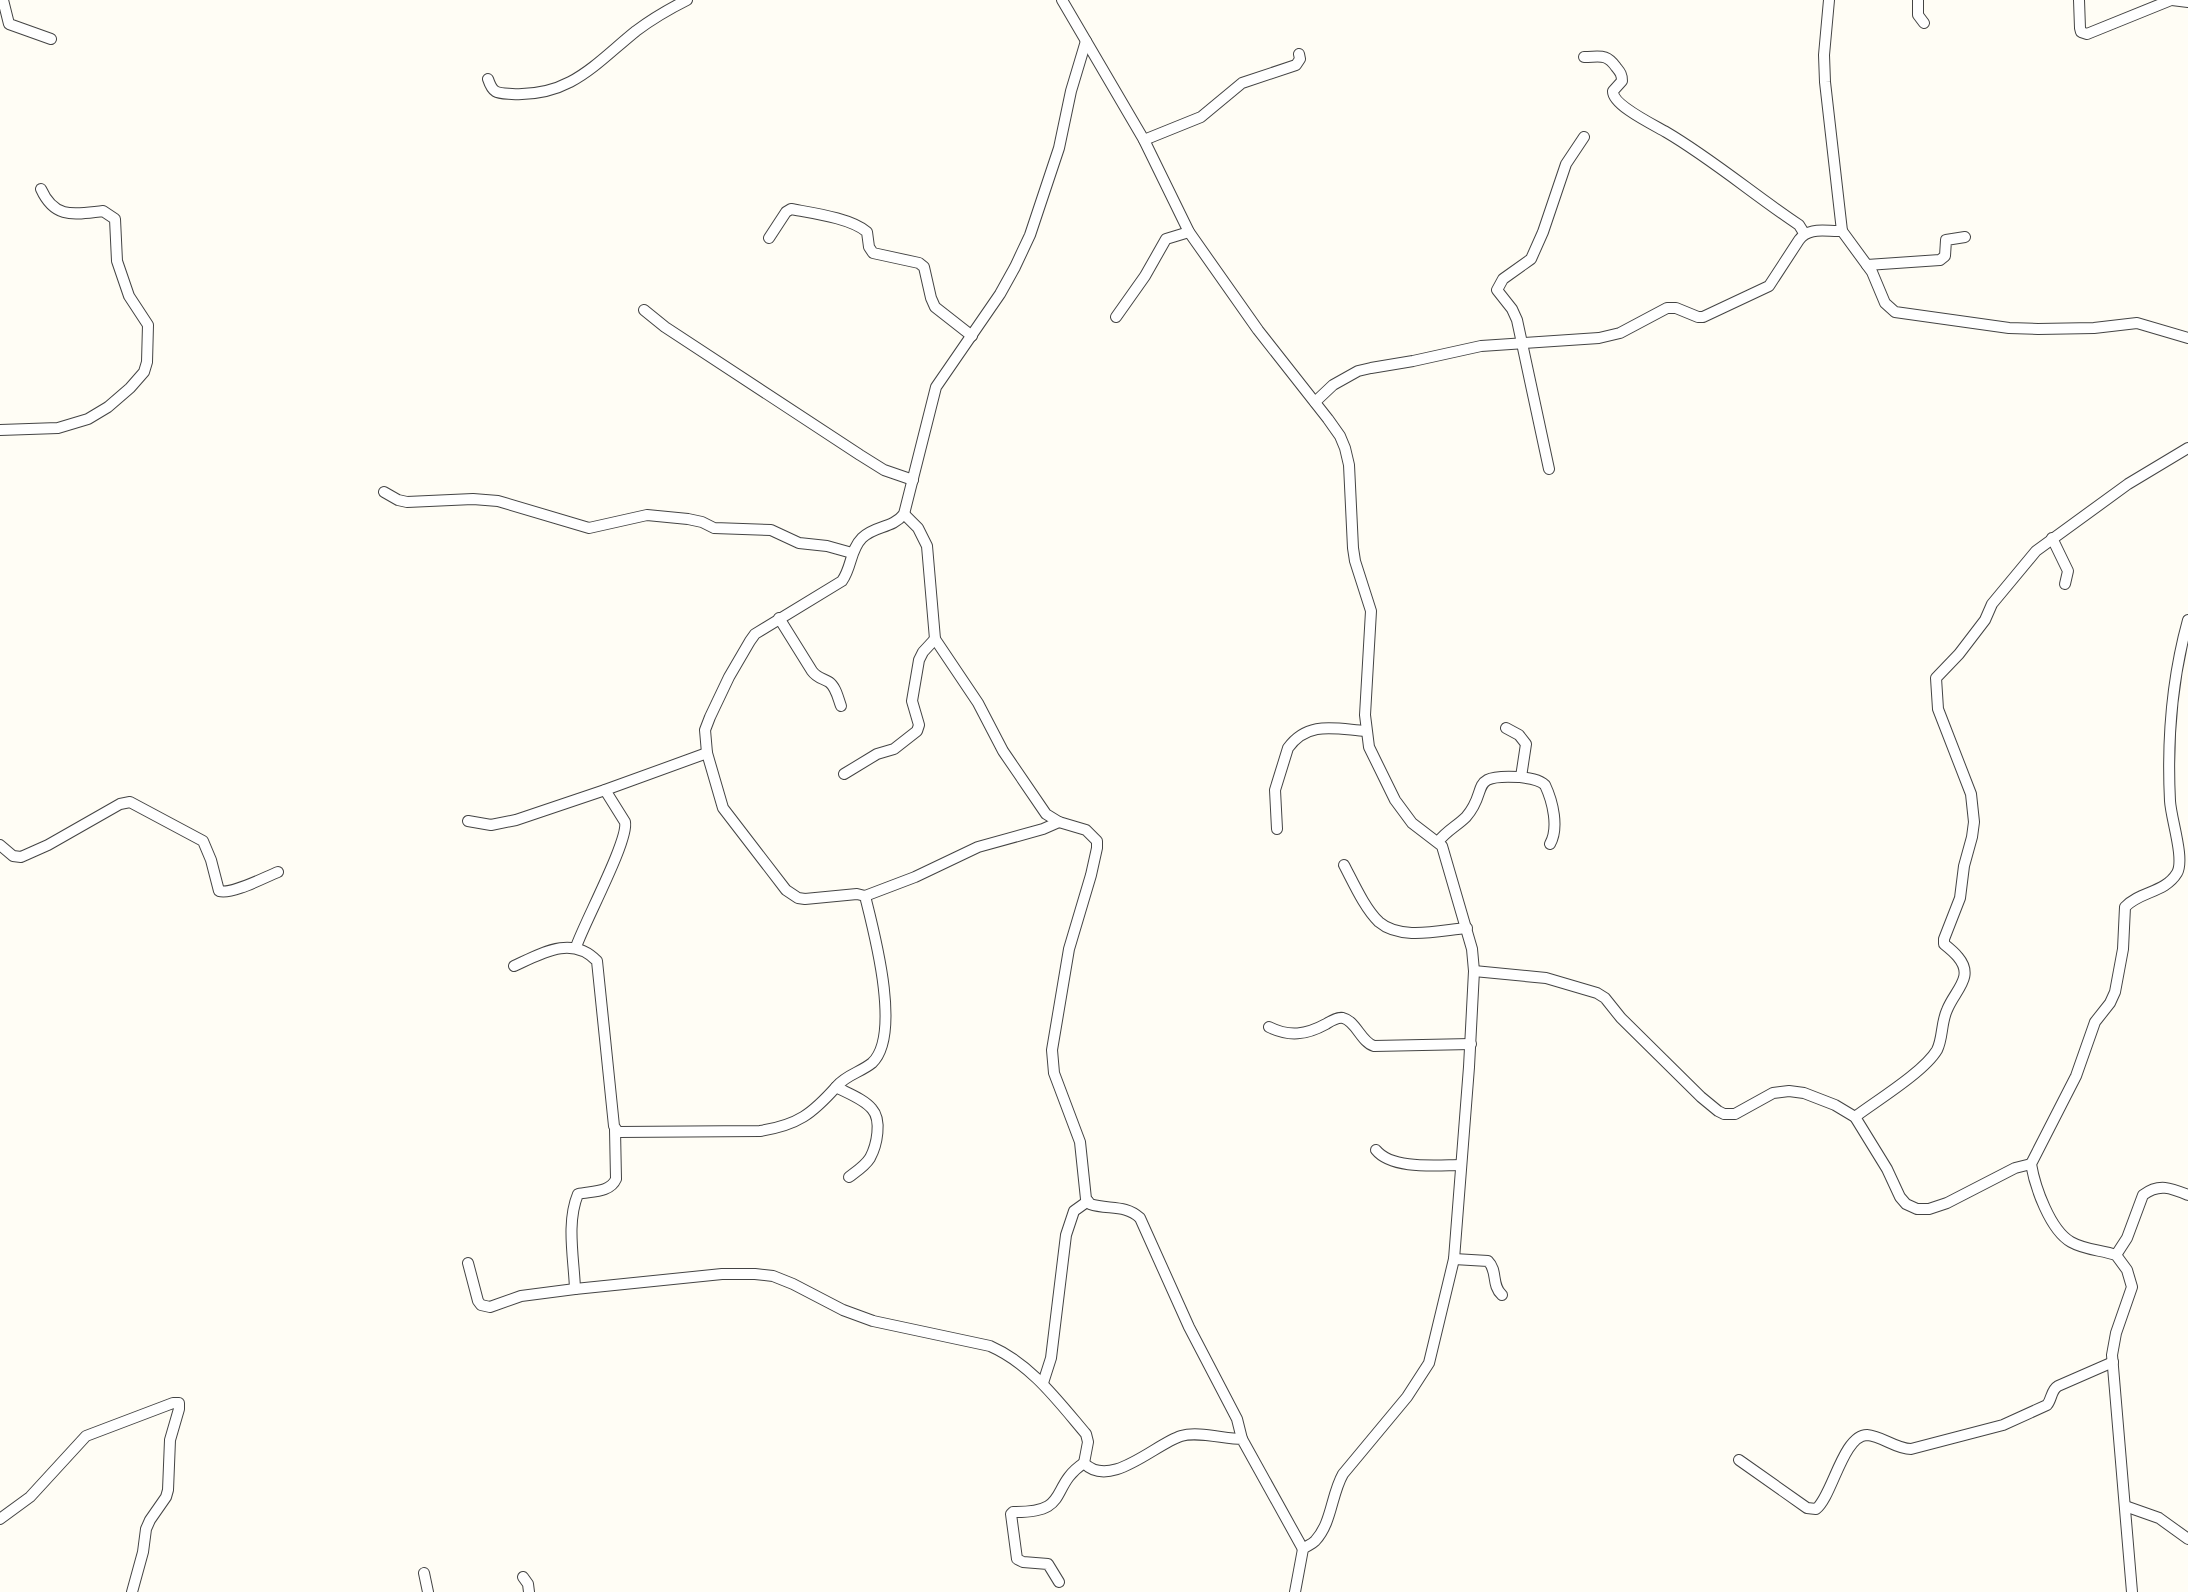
<svg xmlns="http://www.w3.org/2000/svg" width="2188" height="1592" viewBox="0 0 2188 1592" font-family="Spectral,serif">
<style>
.lines{fill:none;stroke-linecap:round;stroke-linejoin:round}
.minor-casing{stroke:#444;stroke-width:12}
.minor{stroke:#fff;stroke-width:10}
</style>
<rect width="100%" height="100%" fill="#fffdf5"/>
<g class="lines">
<g class="minor-casing">
<g id="minor">
<path d="M3,0L9,24L51,39"/>
<path d="M1062,0L1144,140L1189,232L1258,330L1328,419L1340,436L1345,448L1349,465L1353,548L1355,561L1371,611L1365,715L1369,747L1395,800L1412,823L1442,846L1472,949L1474,971L1469,1067L1454,1259L1429,1363L1407,1397L1343,1474C1331,1495 1332,1523 1315,1541C1311,1545 1306,1546 1303,1549L1295,1592"/>
<path d="M1829,0L1824,55L1825,82L1842,231"/>
<path d="M1918,0V15L1924,23"/>
<path d="M2079,0L2080,28L2081,32L2087,34L2171,0"/>
<path d="M2172,0L2188,2"/>
<path d="M1584,57C1600,57 1606,53 1616,67C1620,72 1622,74 1622,81L1613,91C1612,105 1654,125 1666,132C1712,159 1754,195 1799,225L1804,233"/>
<path d="M488,79C493,94 497,93 512,94C570,97 595,64 636,31C652,19 669,9 687,0"/>
<path d="M1144,140L1201,117L1242,83L1296,65L1300,59L1299,54"/>
<path d="M769,238L786,212L791,209C812,213 851,218 867,232L869,247L873,253L919,263L924,267L931,298L935,307L972,336"/>
<path d="M1867,265L1940,260L1945,256L1946,240L1965,237"/>
<path d="M644,310L665,327L860,455L884,470L913,480"/>
<path d="M1116,317L1145,276L1166,239L1189,232"/>
<path d="M1315,402L1333,385L1358,371L1371,368L1413,361L1481,346L1599,338L1620,333L1667,308H1676L1698,317H1703L1769,286L1799,240C1809,226 1827,232 1842,231L1872,272L1885,303L1895,312L2009,328L2038,329L2094,328L2137,323L2188,338"/>
<path d="M0,430L58,428L88,419L108,407L130,388L144,372L147,362L148,325L129,296L117,261L115,219L103,211C75,214 55,220 41,189"/>
<path d="M1549,469L1517,320L1512,309L1497,290L1503,279L1531,259L1543,232L1566,164L1584,137"/>
<path d="M384,492L398,500L407,502L473,499L498,501L589,528L647,515L688,519L702,522L714,528L771,530L799,543L827,546L852,553"/>
<path d="M904,514L918,528L927,546L935,639L978,703L1003,751L1046,814L1059,822L1086,830L1097,841V848L1091,875L1069,949L1052,1050L1054,1073L1080,1142L1086,1199L1090,1204C1108,1210 1125,1204 1140,1218L1189,1327L1237,1419L1242,1439"/>
<path d="M2052,538L2068,571L2065,584"/>
<path d="M779,618L812,671C817,678 822,678 829,682C836,687 838,698 841,706"/>
<path d="M1506,728L1519,735L1526,744L1521,777"/>
<path d="M844,774L877,754L894,749L917,731L919,725L912,701L919,660L923,652L935,639"/>
<path d="M468,821L491,825L516,820L605,790L707,753"/>
<path d="M1277,829L1275,790L1288,748C1308,720 1336,729 1366,731"/>
<path d="M1438,842C1446,831 1457,826 1466,817C1490,790 1466,774 1519,777C1528,778 1539,779 1545,785C1553,802 1559,828 1550,844"/>
<path d="M0,845L13,856L21,857L48,845L120,804L130,802L203,841L211,860L219,891C232,895 265,877 278,872"/>
<path d="M1344,865C1353,882 1365,909 1379,922C1401,941 1441,930 1467,928"/>
<path d="M865,896L915,877L978,847L1043,829L1059,822"/>
<path d="M576,947C584,923 629,840 625,822L605,790"/>
<path d="M514,966C542,953 572,935 597,961L614,1126L618,1132L760,1131C798,1125 812,1114 837,1086C846,1075 861,1072 872,1063C902,1035 874,932 865,896L857,894L805,899L798,898L786,890L723,808L707,753L705,730L710,717L729,677L750,641L755,634L842,581C852,567 850,550 862,538C875,525 892,529 904,514L936,387L1000,294L1015,267L1030,235L1059,148L1071,91L1086,41"/>
<path d="M1474,971L1546,978L1597,993L1605,998L1621,1018L1701,1097L1718,1111L1724,1114H1735L1773,1093L1789,1091L1804,1093L1835,1105L1855,1117L1887,1169L1900,1197L1906,1204L1917,1209H1929L1947,1203L2015,1168L2031,1164"/>
<path d="M1269,1027C1289,1037 1306,1035 1326,1024C1331,1021 1337,1017 1343,1018C1356,1021 1361,1042 1374,1046L1471,1044"/>
<path d="M836,1087C847,1093 864,1099 872,1109C882,1120 877,1145 870,1158C865,1166 857,1171 849,1177"/>
<path d="M1855,1117C1876,1101 1924,1072 1937,1050C1943,1038 1941,1023 1947,1010C1955,990 1975,977 1958,957C1954,952 1949,948 1944,944V939L1960,898L1964,866L1972,837L1974,822L1971,794L1938,709L1936,678L1959,654L1985,620L1992,604L2036,551L2128,484L2188,448"/>
<path d="M1376,1150C1392,1170 1438,1165 1461,1165"/>
<path d="M2116,1255L2127,1238L2143,1195C2159,1183 2171,1188 2188,1195"/>
<path d="M1454,1259L1488,1261C1498,1271 1491,1285 1502,1295"/>
<path d="M468,1263L478,1301L481,1305L490,1307L521,1296L575,1289L722,1274H755L773,1276L793,1284L843,1310L873,1321L990,1346C1031,1364 1058,1401 1086,1434L1088,1442L1084,1463C1110,1490 1155,1444 1181,1436C1198,1431 1225,1439 1242,1439L1303,1549"/>
<path d="M575,1289C574,1259 566,1223 578,1194C591,1191 610,1193 616,1179L615,1130"/>
<path d="M1043,1383L1051,1358L1066,1235L1074,1211L1088,1201"/>
<path d="M1739,1460L1807,1508L1816,1509C1832,1497 1843,1435 1867,1435C1882,1436 1896,1449 1911,1449L2003,1425L2047,1405C2052,1399 2051,1390 2058,1386L2113,1362"/>
<path d="M2125,1506L2159,1518L2188,1539"/>
<path d="M0,1519L30,1497L86,1436L173,1403H179V1409L170,1440L168,1490L166,1497L150,1520L146,1529L143,1552L132,1592"/>
<path d="M424,1573L428,1592"/>
<path d="M523,1577L528,1584L529,1592"/>
<path d="M1059,1582L1048,1564L1023,1562L1017,1559L1011,1514L1013,1512C1072,1513 1048,1487 1084,1463"/>
<path d="M2132,1592L2112,1355L2116,1333L2132,1287L2127,1270L2116,1255C2101,1250 2085,1250 2071,1242C2050,1230 2035,1187 2031,1164L2076,1076L2095,1022L2110,1003L2115,992L2123,949L2125,907C2140,891 2165,893 2177,873C2185,859 2171,819 2170,801C2167,741 2172,678 2188,620"/>
</g>
</g>
<use href="#minor" class="minor"/>
</g>
</svg>
